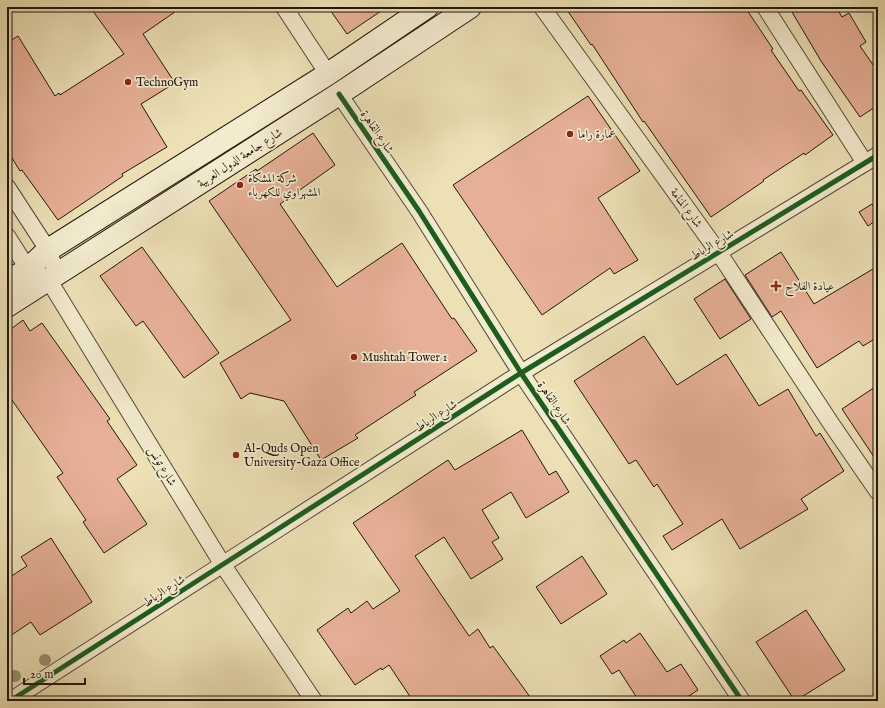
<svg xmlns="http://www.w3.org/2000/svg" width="885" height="708" viewBox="0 0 885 708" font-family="'IM FELL English',Amiri,serif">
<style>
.building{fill:#e6b096;stroke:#21160e}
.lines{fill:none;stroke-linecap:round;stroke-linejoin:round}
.minor-casing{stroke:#544838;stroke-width:18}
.secondary-casing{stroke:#21160e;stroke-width:24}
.minor{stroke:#f3ebce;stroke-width:16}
.secondary{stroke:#f3ebce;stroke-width:22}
.cycleway-casing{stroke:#f3ebce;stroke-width:8}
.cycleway{stroke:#1b5e20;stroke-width:5}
.tree{fill:#989272}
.poi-dot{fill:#8f2418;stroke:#f3ebce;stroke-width:1.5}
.labels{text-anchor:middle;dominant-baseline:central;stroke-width:3.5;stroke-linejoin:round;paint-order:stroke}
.poi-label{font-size:12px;fill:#21160e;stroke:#f3ebce;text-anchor:start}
.street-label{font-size:12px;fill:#21160e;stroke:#f3ebce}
</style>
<rect width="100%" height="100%" fill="#ece0b4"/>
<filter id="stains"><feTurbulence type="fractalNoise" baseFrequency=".005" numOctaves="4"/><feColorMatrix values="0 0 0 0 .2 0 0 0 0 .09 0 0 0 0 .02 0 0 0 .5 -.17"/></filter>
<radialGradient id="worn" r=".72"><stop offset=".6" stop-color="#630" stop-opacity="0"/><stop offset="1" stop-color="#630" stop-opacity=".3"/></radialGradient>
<g class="building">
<path d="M90,7H182L143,34L175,83L141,104L167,147L122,174L123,176L58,220L22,170L20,171L7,150V43L18,36L55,96L59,93L60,95L124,54Z"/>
<path d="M328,7H387L347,34Z"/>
<path d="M565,7H745L773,49L771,50L799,91L801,90L833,135L805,155L804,153L763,180L764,181L711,217L644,121L643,122L592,44L591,45Z"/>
<path d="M789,7H836L842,17L849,13L866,42L860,46L878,72V105L860,117L821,61Z"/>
<path d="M588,96L640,171L598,198L638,260L614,274L610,268L542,315L453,185Z"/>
<path d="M313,133L335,165L280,204L337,287L402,243L452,319L454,318L477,351L414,392L416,395L355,435L358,438L321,460L284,401L250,393L241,399L220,363L291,320L209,201L256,169L257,171Z"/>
<path d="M872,204L878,213V219L868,226L859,212Z"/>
<path d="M142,247L219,353L184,378L143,321L136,326L100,276Z"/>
<path d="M781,252L814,304L878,266V337L863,346L859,341L817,368L781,311L772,317L745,275Z"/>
<path d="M725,279L751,319L720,339L694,299Z"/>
<path d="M23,320L30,331L42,323L110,419L107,421L137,465L117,479L147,524L104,553L83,522L86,520L57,477L63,473L7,393V332Z"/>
<path d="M644,336L677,385L726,354L759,406L788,389L816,436L820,433L844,471L801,499L808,509L740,549L722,519L672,550L663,536L683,524L657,484L654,487L636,460L629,464L574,381Z"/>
<path d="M878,385V463L842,409Z"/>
<path d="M522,430L549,475L556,471L569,492L526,518L511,492L482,510L499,538L492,542L503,559L471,579L444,537L415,556L469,636L478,629L490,648L493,646L533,701H413L389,665L382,670L381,668L355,685L317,630L348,608L351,613L367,601L373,609L400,591L353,523L448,460L455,470Z"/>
<path d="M51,538L92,602L40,635L31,622L7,638V579L27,566L21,557Z"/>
<path d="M582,556L607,594L561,624L536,587Z"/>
<path d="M806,610L845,670L795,701L756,642Z"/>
<path d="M640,633L667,672L681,664L698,690L681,701H639L619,670L612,674L600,656L624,640L626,643Z"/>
</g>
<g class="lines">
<g class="minor-casing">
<g id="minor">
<path d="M284,7L328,74"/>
<path d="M542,7L719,253L832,425L878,492"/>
<path d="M765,7L865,163"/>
<path d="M339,94L419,211L521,373L742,701"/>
<path d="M7,187L48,250L57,274"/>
<path d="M7,236L28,269L48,279L223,565L314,701"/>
<path d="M10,701L521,373L878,155"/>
</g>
</g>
<g class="secondary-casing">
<g id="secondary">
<path d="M7,282L28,269L48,250L328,74L427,7"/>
<path d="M7,306L339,94L470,7"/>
</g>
</g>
<use href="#minor" class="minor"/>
<use href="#secondary" class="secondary"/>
<g class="cycleway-casing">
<g id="cycleway">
<path d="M339,94L419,211L521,373L742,701"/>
<path d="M10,701L521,373L878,155"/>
</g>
</g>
<use href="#cycleway" class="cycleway"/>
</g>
<g class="tree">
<circle cx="45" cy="660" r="6"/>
<circle cx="15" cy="676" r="6"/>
</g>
<g class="poi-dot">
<circle cx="128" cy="82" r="4"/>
<circle cx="570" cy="134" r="4"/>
<circle cx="240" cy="185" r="4"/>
<path d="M774 280h4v4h4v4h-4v4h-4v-4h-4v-4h4z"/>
<circle cx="354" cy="357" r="4"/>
<circle cx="236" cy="455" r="4"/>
</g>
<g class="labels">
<g class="poi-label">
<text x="136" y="82">TechnoGym</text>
<text x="578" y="134">عمارة راما</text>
<text x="248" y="178">شركة المشكاة<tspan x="248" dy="14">المشهراوي للكهرباء</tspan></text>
<text x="785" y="286">عيادة الفلاح</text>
<text x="362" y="357">Mushtah Tower 1</text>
<text x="244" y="448">Al-Quds Open<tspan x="244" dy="14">University-Gaza Office</tspan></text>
</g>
<g class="street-label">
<text transform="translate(377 132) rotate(56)">شارع القاهرة</text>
<text transform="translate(240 158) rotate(-33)">شارع جامعة الدول العربية</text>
<text transform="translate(686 208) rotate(54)">شارع المنامة</text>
<text transform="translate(712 245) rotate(-31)">شارع الرباط</text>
<text transform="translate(554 403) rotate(56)">شارع القاهرة</text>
<text transform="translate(436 416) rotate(-33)">شارع الرباط</text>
<text transform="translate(162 466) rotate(59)">شارع تونس</text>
<text transform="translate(164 591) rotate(-33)">شارع الرباط</text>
</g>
</g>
<rect width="885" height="708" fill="none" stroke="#ece0b4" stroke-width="24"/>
<rect x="8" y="8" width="869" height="692" fill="none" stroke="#21160e" stroke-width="2"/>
<rect x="12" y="12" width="861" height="684" fill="none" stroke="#21160e"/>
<path d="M24 678v6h61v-6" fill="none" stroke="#21160e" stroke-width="2"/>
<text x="30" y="678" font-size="12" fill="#21160e" stroke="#f3ebce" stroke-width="3" paint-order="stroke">20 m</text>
<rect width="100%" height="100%" filter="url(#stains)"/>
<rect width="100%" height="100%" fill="url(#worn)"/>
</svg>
